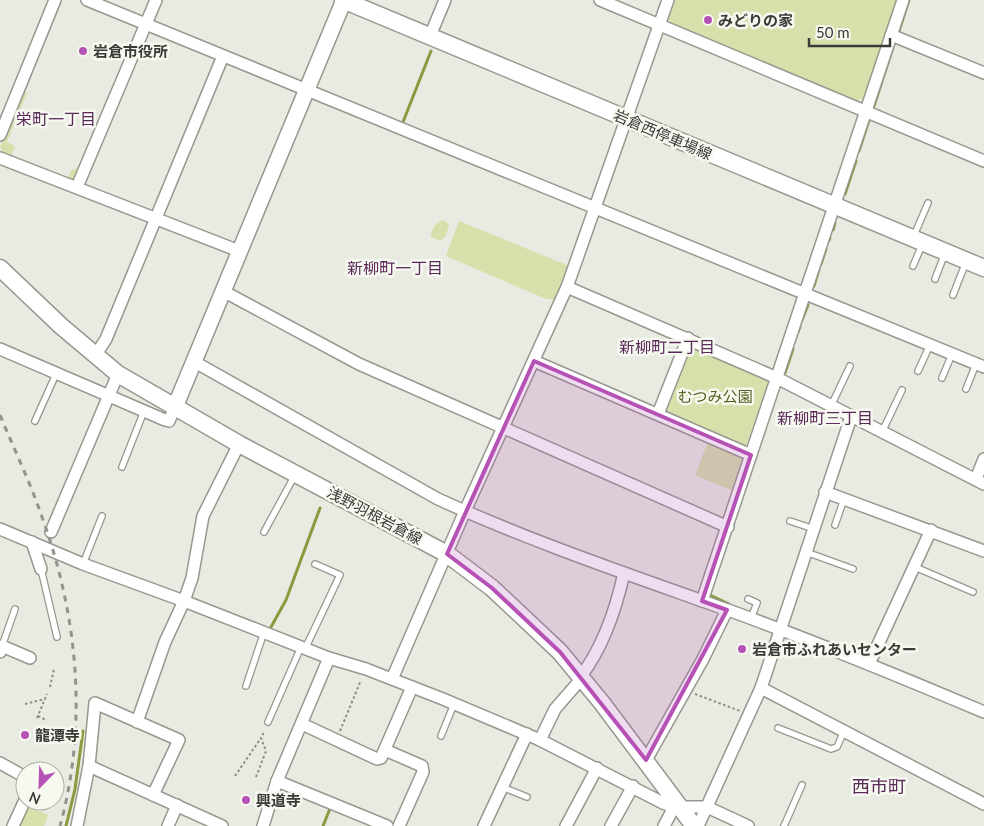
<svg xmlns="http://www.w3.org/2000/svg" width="984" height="826" viewBox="0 0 984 826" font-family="Lato,'Noto Sans JP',sans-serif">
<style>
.green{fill:#d5e0aa}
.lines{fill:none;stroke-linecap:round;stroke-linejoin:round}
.stream{stroke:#8b993f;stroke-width:3}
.service-casing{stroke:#96988f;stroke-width:8}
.minor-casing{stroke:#96988f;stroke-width:14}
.tertiary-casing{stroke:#96988f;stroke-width:18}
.secondary-casing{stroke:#96988f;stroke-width:19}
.path{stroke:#8c8d87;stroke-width:2;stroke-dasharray:2.5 2.5;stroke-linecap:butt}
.service{stroke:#fff;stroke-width:5.5}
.minor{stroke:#fff;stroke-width:11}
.tertiary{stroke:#fff;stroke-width:15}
.secondary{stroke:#fff;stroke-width:16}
.rail{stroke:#92938d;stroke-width:3;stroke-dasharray:6 6;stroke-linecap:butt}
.marked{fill:#b651b6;fill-opacity:0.2;stroke:#b651b6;stroke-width:4;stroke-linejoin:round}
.poi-dot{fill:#b651b6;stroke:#f6f9ef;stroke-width:2}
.labels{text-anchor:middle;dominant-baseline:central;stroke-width:5;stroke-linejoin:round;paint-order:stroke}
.poi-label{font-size:15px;font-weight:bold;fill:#3a3b37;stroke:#f6f9ef;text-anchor:start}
.street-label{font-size:15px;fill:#3a3b37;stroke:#f6f9ef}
.park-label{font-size:15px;fill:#545e1e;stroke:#f6f9ef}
.neighbourhood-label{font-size:16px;fill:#5a295a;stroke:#f6f9ef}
.quarter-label{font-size:18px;fill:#5a295a;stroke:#f6f9ef}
</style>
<rect width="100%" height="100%" fill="#e9ebe2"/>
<g class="green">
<path d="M675,0H899L867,96L857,101L672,25L668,20Z"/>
<path d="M23,92L27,93L7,142L15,146L11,157L3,154L0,147Z"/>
<path d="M100,114L102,115L77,177L72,180L68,178L71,170L78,168Z"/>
<path d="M443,220L449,224L446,236L440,241L430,236L435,225Z"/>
<path d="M459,221L569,266L555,299H546L446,256Z"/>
<path d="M690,346L769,381L745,448L661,412Z"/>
<path d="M708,442L744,457L733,491L695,475Z"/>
<path d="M28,805L48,815L44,826H20Z"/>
</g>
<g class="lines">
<g class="stream">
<path d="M899,31L909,0"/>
<path d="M874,106L894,44"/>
<path d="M403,122L431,51"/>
<path d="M859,151L869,120"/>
<path d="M845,194L856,161"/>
<path d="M833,230L835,223"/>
<path d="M829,240L830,238"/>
<path d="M821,264L826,249"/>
<path d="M814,286L819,269"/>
<path d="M802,320L808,305"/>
<path d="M798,332L800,327"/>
<path d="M785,373L793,349"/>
<path d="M710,595L729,604"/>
<path d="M271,627L286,600L320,508"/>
<path d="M66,826L75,789L83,731"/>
<path d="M323,826L331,806"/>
</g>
<g class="service-casing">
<g id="service">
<path d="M913,238L928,203"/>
<path d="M913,266L922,245"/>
<path d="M935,279L945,253"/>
<path d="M953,295L966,262"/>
<path d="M918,371L930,345"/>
<path d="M942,378L952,354"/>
<path d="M966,389L976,364"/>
<path d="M831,406L850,366"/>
<path d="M35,421L56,374"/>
<path d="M882,432L902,390"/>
<path d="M122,467L144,411"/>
<path d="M790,521L814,529"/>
<path d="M835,525L844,499"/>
<path d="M264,532L295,475"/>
<path d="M806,552L853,569"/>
<path d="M83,564L102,516"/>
<path d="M915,567L973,592"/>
<path d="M41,569L57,637"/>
<path d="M748,599L757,603L751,618"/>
<path d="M2,646L15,609"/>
<path d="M305,649L340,575L315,564"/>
<path d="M246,686L264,632"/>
<path d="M268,722L301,647"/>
<path d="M778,728L831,749L837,747L844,731"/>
<path d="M441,736L454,704"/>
<path d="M502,787L527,797"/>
<path d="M784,826L802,785"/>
</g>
</g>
<g class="minor-casing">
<g id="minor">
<path d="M87,0L984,367"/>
<path d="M600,0L984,161"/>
<path d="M891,35L984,73"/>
<path d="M430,36L445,0"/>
<path d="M0,135L55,0"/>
<path d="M0,158L239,251"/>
<path d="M77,187L156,0"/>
<path d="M567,287L777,378L984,484"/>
<path d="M223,291L359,364L728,527"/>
<path d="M0,349L165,420L169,421L175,407"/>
<path d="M95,356L106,339L223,56"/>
<path d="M193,361L438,499C532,542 630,575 728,610C814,641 899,676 984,712"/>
<path d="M534,361L751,455"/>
<path d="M658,414L688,338"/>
<path d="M976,479L984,459"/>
<path d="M825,492L984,551"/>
<path d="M0,529L83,564L184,601L329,658L366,669L443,699L540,740L663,803L674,807H707L748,826"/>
<path d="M51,532L118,374"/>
<path d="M32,542L41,569"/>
<path d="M702,601L903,0"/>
<path d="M0,652L2,646L30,658"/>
<path d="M869,664L931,530"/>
<path d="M581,676C603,647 616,609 624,573"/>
<path d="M392,679L465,511L567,287L668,0"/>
<path d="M761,688L984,804"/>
<path d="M137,722L165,642L184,601L192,578L203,516L239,444"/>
<path d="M302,724L377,759L381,758L412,687"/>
<path d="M540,740L555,709L582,678"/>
<path d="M385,750L422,766L423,772L399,826"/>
<path d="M646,760L703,659L727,610"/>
<path d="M0,763L25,777"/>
<path d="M89,766L222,826"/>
<path d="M277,781L387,826"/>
<path d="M13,826L25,800"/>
<path d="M77,826L89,766L95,703L179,740L153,795"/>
<path d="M168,826L177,805"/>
<path d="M263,826L277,781L329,658"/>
<path d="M484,826L527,734"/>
<path d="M566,826L597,768"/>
<path d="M611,826L633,786"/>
<path d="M664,826L674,807"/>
<path d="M698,826L761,688L851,417"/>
</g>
</g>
<g class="tertiary-casing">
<path id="tertiary" d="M175,407L344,0"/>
</g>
<g class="secondary-casing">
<g id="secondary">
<path d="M343,0L984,268"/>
<path d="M0,268L61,326L118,374L239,444L447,554L492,588L560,652L602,703L694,826"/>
</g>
</g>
<g class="path">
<path d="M50,687L54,669"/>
<path d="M695,694L740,711"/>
<path d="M25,704L45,699"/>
<path d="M38,716L46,720"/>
<path d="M37,718L47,694"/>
<path d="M340,731L361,680"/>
<path d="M235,776L261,738"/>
<path d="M256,777L266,751L261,738L264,732"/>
</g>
<use href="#service" class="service"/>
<use href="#minor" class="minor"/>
<use href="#tertiary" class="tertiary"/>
<use href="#secondary" class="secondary"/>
<path class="rail" d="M0,415C14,449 30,482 42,517C78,616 88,724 60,826"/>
</g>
<path class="marked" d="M534,361L751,455L702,601L727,610L646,760L560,652L492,588L447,554Z"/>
<g class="poi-dot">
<circle cx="708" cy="20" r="5"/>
<circle cx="83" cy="51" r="5"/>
<circle cx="742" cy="649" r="5"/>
<circle cx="25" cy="735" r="5"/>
<circle cx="246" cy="800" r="5"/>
</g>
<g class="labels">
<g class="poi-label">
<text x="718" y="20">みどりの家</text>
<text x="93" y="51">岩倉市役所</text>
<text x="752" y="649">岩倉市ふれあいセンター</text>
<text x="35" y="735">龍潭寺</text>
<text x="256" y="800">興道寺</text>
</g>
<g class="street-label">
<text transform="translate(663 134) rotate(23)">岩倉西停車場線</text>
<text transform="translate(375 515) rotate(28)">浅野羽根岩倉線</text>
</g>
<g class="park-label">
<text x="715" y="396">むつみ公園</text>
</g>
<g class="neighbourhood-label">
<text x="56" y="118">栄町一丁目</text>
<text x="395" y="267">新柳町一丁目</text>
<text x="667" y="346">新柳町二丁目</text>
<text x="825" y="417">新柳町三丁目</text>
</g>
<g class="quarter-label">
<text x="879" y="786">西市町</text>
</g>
</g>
<g transform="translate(40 786) rotate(203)"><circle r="24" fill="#f6f9ef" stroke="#abada5"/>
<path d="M0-4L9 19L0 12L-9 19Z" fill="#b651b6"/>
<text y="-8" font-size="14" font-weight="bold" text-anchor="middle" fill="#3a3b37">N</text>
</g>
<path d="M809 38v8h81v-8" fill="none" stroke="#3a3b37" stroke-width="2.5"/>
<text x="816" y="38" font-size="15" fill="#3a3b37" stroke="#f6f9ef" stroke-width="4" paint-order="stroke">50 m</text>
</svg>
